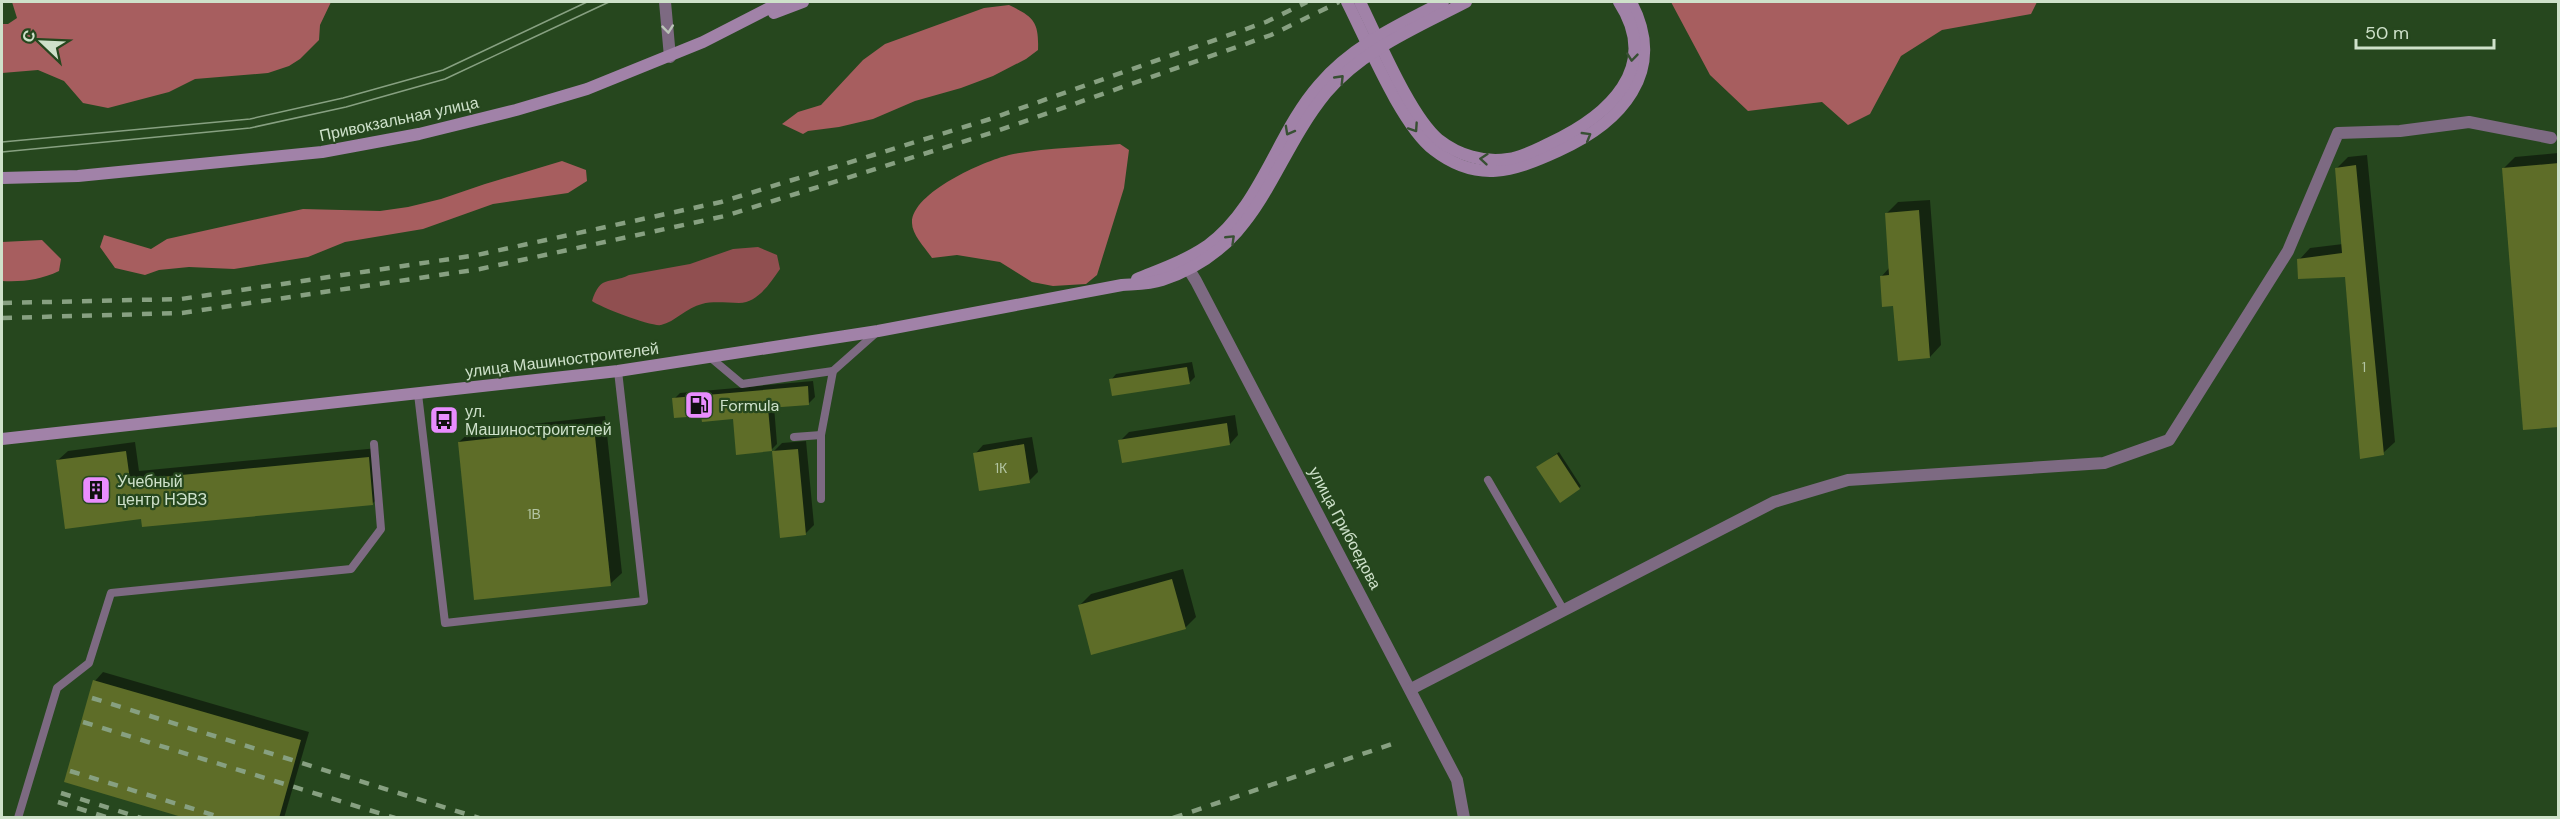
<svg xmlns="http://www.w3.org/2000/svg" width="2560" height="819" viewBox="0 0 2560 819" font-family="'DM Sans',sans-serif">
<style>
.green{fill:#904f50}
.forest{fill:#a75e5f}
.shadow{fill:#0007}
.building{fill:#5e6d28}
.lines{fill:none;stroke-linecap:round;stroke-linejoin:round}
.service{stroke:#7d6a82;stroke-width:8}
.minor{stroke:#7d6a82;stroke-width:12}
.tertiary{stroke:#7d6a82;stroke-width:12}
.secondary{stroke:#a182a8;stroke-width:12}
.tram{stroke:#87a081;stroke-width:1.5}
.rail{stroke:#87a081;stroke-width:4.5;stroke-dasharray:10 10;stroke-linecap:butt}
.oneway{stroke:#bac3b8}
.oneway2{stroke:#385033}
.labels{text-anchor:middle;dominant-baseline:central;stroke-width:4.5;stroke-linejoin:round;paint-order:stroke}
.number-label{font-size:14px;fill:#b2c4a2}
.street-label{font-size:16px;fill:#cee1ca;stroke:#26471e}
.poi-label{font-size:16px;fill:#cee1ca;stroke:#26471e;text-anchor:start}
</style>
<rect width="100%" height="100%" fill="#26471e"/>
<path class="green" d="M758,247L777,255L780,269C770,283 758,303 739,303C727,303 713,301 702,304C687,307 675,322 661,325C652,327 600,307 592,301C601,274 608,285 629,275L690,264L733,249Z"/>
<g class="forest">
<path d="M12,2H331L320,25L319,40L300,59L289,66L268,73L195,79L169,92L108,108L83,103L64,81L38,70L2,73V24H8L17,18Z"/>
<path d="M1671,2H2037L2031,14L1942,30L1901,56L1870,114L1848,125L1822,102L1748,111L1710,75Z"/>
<path d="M1009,5C1034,17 1039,22 1038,50L1026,59L993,76L961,88L915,101L873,119L839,127L808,131L803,134L782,124L798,112L821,105L863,60L885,44L984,8Z"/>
<path d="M1120,144L1129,150L1124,188L1097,275L1086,284L1053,286L1032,282L1000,262L957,255L932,258C926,249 912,235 912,223C911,193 984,161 1009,155C1041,148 1086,147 1120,144Z"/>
<path d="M562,161L586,170L587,181L568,193L493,204L423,229L345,242L308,257L234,269L189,267L159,270L145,275L115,268L100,247L104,235L151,249L167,239L303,209L380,211L408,207L441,199L485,184Z"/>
<path d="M42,240L61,259L59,271C40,280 23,282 2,281V242Z"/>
</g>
<g class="shadow">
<path d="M2558,153V426L2503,169L2515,157Z"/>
<path d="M2367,155L2395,442L2383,453L2346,275L2299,260L2310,248L2343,244L2337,168L2348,157Z"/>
<path d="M1930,200L1941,345L1930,357L1895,304L1881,277L1890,267L1886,214L1898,202Z"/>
<path d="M1192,362L1195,377L1189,383L1111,380L1116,374Z"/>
<path d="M813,381L815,397L809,403L774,406L777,444L771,450L734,417L702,414L674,399L680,393Z"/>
<path d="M1235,415L1238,435L1230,444L1120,441L1129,432Z"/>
<path d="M605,416L622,573L610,584L459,442L471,431Z"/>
<path d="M1032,437L1038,472L1029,481L975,454L983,445Z"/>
<path d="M806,441L814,525L805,534L773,452L782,443Z"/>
<path d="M135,442L139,471L378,448L382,494L372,504L143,518L58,460L68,451Z"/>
<path d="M1559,452L1581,486L1579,488L1541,465Z"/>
<path d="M1183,569L1196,617L1185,628L1079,606L1091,594Z"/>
<path d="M103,672L309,732L284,818H191L95,681Z"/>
</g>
<g class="building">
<path d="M2559,163V427L2523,430L2502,168Z"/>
<path d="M2356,165L2384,455L2360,459L2345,277L2298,279L2297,259L2342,253L2335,168Z"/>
<path d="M1919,210L1930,358L1898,361L1893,306L1882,307L1880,276L1889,275L1885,213Z"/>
<path d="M1187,367L1190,384L1112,396L1109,379Z"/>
<path d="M808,386L809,405L768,408L772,451L736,455L733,419L702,422L701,416L674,418L672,398Z"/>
<path d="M1227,423L1230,445L1122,463L1118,440Z"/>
<path d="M594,427L611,586L474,600L458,442Z"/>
<path d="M1024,444L1030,483L979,491L973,453Z"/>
<path d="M798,449L806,535L780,538L772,451Z"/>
<path d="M126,451L130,480L369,457L373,505L142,527L141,519L65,529L56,460Z"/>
<path d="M1557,454L1580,489L1560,503L1536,467Z"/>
<path d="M1172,579L1186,629L1091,655L1078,605Z"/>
<path d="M93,680L301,740L279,818H185L64,782Z"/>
</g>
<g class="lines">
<g class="service">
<path d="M711,358L742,384L833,371L877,332"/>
<path d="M418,394L445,623L644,601L618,371"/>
<path d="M794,437L821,435"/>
<path d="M1488,480L1563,609"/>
<path d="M821,499V435L833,371"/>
<path d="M18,818L57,688L89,663L111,593L351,569L381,529L374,444"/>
</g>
<g class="minor">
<path d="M1183,260L1196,281L1457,780L1464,818"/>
<path d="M1411,689L1774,502L1848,480L2104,463L2169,440L2288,251L2338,133L2400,131L2469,122L2551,138"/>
</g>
<path class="tertiary" d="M665,2L670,57"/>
<g class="secondary">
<path d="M1347,2C1367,41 1401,125 1434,150C1478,184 1514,171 1558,151C1621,123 1668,72 1631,2"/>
<path d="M1360,2C1378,38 1410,116 1439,140C1458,155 1484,163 1508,159C1523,157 1537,149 1550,143C1608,116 1662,68 1619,2"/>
<path d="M774,13L803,2"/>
<path d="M2,178L78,176L322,152L419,134L516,110L587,89L703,42L781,2"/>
<path d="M1137,279C1161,269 1185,261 1207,246C1261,207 1276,134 1319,85C1352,46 1398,25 1443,2"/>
<path d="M2,439L618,371L878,331L1122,285C1135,284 1150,284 1162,280C1261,248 1269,163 1326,93C1362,50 1418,27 1466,2"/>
</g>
<g class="tram">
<path d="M2,142L250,119L343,98L443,70L587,2"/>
<path d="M2,152L250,128L346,107L445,79L609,2"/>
</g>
<g class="rail">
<path d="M2,303L181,299L477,255L721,202L990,119L1266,22L1307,2"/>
<path d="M2,318L182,313L480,269L725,216L994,132L1271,35L1339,2"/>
<path d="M92,698L479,818"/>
<path d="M83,722L395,818"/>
<path d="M70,771L223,818"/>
<path d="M61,793L141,818"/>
<path d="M58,802L109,818"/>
<path d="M1173,818L1395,743"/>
</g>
</g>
<defs><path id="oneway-chevron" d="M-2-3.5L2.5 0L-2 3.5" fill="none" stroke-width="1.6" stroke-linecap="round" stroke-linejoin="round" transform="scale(1.5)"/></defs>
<use class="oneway" href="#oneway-chevron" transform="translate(668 29) rotate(84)"/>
<g class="oneway2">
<use href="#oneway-chevron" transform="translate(1632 57) rotate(96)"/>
<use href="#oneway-chevron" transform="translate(1340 79) rotate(-46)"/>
<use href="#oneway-chevron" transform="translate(1414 128) rotate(56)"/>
<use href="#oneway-chevron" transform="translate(1289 131) rotate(119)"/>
<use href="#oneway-chevron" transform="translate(1587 136) rotate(-31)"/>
<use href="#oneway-chevron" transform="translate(1484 159) rotate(-175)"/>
<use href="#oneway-chevron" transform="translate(1231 239) rotate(-44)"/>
</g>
<defs>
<g id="fuel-square" transform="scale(1.5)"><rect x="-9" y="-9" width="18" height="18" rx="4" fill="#e98dfe" stroke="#26471e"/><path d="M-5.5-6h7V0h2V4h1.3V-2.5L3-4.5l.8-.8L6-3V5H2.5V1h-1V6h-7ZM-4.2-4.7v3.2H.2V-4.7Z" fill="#111"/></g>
<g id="bus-square" transform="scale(1.5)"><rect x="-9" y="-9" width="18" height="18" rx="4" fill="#e98dfe" stroke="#26471e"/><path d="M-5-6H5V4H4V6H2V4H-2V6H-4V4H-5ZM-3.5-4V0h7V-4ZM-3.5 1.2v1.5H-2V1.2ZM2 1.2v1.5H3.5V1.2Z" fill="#111"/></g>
<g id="building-square" transform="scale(1.5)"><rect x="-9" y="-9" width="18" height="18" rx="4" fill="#e98dfe" stroke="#26471e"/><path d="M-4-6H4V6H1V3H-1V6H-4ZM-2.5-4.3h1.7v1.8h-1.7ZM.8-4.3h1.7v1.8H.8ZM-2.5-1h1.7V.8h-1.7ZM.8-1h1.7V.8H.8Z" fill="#111"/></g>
</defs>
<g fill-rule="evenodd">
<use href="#fuel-square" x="699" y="405"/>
<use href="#bus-square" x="444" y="420"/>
<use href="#building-square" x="96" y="490"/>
</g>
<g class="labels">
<g class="number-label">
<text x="2364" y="367">1</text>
<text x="1001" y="468">1К</text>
<text x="534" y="514">1В</text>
</g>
<g class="street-label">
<text transform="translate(399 119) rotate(-12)">Привокзальная улица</text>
<text transform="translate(562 360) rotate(-7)">улица Машиностроителей</text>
<text transform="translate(1345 528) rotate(62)">улица Грибоедова</text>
</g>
<g class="poi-label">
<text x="720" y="405">Formula</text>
<text x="465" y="411">ул.<tspan x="465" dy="18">Машиностроителей</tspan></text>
<text x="117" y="481">Учебный<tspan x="117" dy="18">центр НЭВЗ</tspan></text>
</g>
</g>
<rect width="2560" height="819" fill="none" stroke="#cee1ca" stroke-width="6"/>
<g transform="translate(42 42) rotate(293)" stroke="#26471e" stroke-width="4.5" paint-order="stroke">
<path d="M0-4.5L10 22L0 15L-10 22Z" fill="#cee1ca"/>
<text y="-9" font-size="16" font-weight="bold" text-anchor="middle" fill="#cee1ca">С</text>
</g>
<path d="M2356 39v9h138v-9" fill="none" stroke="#cee1ca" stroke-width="3"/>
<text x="2365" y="39" font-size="18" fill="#cee1ca" stroke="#26471e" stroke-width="4.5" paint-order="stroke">50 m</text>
</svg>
